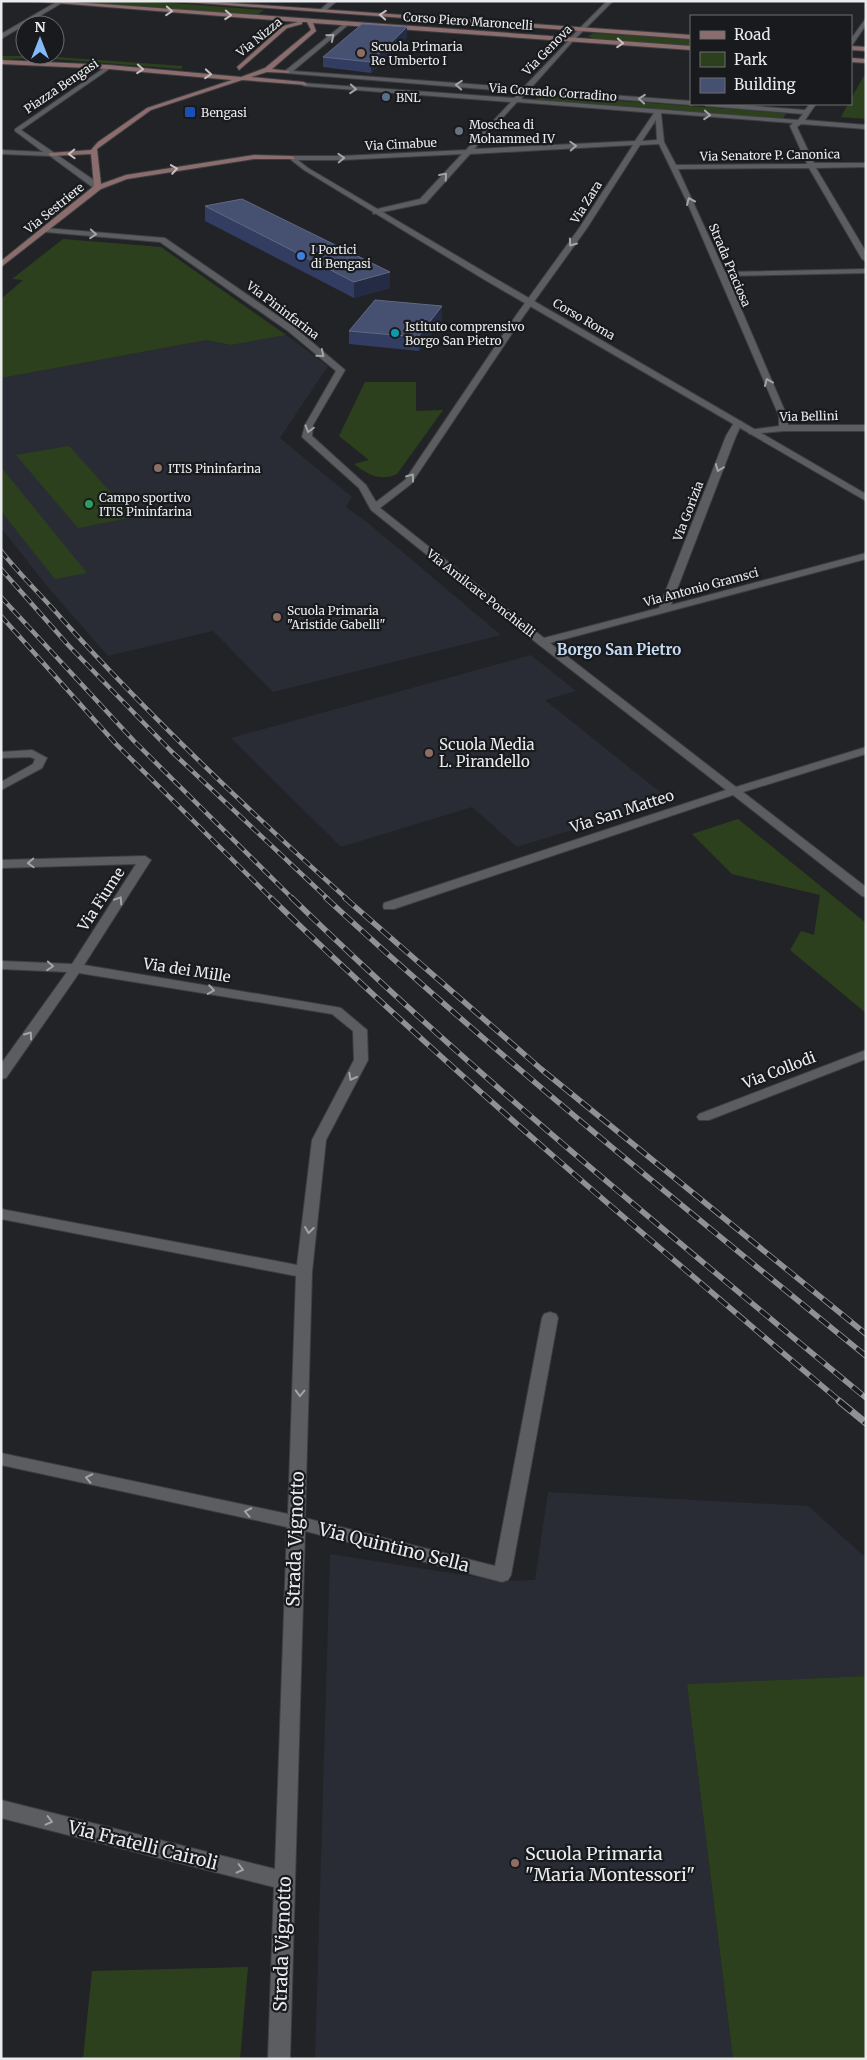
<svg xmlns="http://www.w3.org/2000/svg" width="867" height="2060" viewBox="0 0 867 2060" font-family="Merriweather,serif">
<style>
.built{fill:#292c35}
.green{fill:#2d401d}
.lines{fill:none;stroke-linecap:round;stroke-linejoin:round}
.minor-casing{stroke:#3d3e41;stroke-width:2}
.tertiary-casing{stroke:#3d3e41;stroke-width:2}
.secondary-casing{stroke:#3d3e41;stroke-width:2}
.minor{fill:#5b5d61;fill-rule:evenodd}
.tertiary{fill:#5b5d61;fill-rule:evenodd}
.secondary{fill:#8a6d6c;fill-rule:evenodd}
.rail-far2-casing{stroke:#909194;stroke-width:4.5}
.rail-far1-casing{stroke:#909194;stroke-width:5.5}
.rail-casing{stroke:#909194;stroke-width:7}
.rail-far2{stroke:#191a1d;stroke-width:3;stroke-dasharray:9;stroke-linecap:butt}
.rail-far1{stroke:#191a1d;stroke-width:4;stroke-dasharray:12;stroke-linecap:butt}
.rail{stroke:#191a1d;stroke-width:5;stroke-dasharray:16;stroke-linecap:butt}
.wall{fill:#333d62}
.shaded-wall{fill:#242b44}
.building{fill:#465070;stroke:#606884}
.oneway{stroke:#c8bfc0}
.oneway2{stroke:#a2a4a7}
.education-dot{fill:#8d6e63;stroke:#191a1d;stroke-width:2}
.service-dot{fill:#5c6f8a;stroke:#191a1d;stroke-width:2}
.transit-dot{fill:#1a4fb4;stroke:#191a1d;stroke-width:2}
.worship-dot{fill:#6b7280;stroke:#191a1d;stroke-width:2}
.shop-dot{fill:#3f7fe0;stroke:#191a1d;stroke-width:2}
.culture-dot{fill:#0f9aa8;stroke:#191a1d;stroke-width:2}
.leisure-dot{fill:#2e9e5b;stroke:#191a1d;stroke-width:2}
.labels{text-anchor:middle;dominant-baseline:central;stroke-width:4.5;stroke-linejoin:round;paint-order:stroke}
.far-street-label{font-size:12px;fill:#eaebed;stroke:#191a1d}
.far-poi-label{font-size:12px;fill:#eaebed;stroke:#191a1d;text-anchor:start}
.far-quarter-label{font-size:15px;font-weight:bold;fill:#c6daf2;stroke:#191a1d}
.poi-label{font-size:15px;fill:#eaebed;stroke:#191a1d;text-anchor:start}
.street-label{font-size:15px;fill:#eaebed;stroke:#191a1d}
.near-street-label{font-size:18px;fill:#eaebed;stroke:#191a1d}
.near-poi-label{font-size:18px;fill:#eaebed;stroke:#191a1d;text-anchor:start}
</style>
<rect width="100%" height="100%" fill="#222327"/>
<g class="built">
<path d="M286,335L328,366L280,438L352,497L346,507L367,522L501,635L273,692L213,631L108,656L52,592L1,528V378L207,340L231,345Z"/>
<path d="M531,655L576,691L545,700L670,800L517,847L472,807L341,847L231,738Z"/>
<path d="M548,1492L808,1506L866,1558V1676L687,1684L733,2059H315L330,1554L502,1581L535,1580Z"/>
</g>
<g class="green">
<path d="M66,1H147L264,10L257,15Z"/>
<path d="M594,33L691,39V46L594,39L588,36Z"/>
<path d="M1,56H42L183,66L181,69L39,58L1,59Z"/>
<path d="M866,72V119L841,117L848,104H851V99Z"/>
<path d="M540,95L786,113L783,119L535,100Z"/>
<path d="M63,239L161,247L286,335L231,345L207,340L1,378V299L23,280L12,279Z"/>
<path d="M365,382H416V411L443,410L397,474C380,482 367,474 354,464L369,460L339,436Z"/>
<path d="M69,446L133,517L78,528L16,455Z"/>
<path d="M1,467L87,573L55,579L1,511Z"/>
<path d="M738,819L866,923V1013L790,950L801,931L814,935L820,895L732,874L692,834Z"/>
<path d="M866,1676V2059H733L687,1684Z"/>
<path d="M248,1967L240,2059H83L92,1971Z"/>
</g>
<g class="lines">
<g class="minor-casing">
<g id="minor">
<path d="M58,1L60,4L1,39V34Z"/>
<path d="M346,22L348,25L293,71L523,88L571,38L573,41L530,89L691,101V104H694L691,105L526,92L521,99L798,120L803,114L706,106L703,104H728L805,110L810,104H816L805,120L866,125V129L801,124L797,127L814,163H866V167L816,168L866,252V261L862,259L809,168L678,169L725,272L866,269V273L727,276L787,416L788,425H866V431H784L749,434V430L779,426V416L687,202L659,144L640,145L587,228L523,317L411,484L380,508L544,638L659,608L726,436L735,421H741L742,423L736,436L671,605L866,553V559L550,643L736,787L866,747V754L743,792L866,887V897L862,896L733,795L394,909H384L383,906L384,903L726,790L538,644L371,510L359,488L302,437L305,425L336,371L288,331L160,242L45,232L41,230L45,228L165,238L294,327L345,370L313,425L312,436L366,485L376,502L405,480L517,314L580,227L633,145L470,154L426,203L373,214V210L420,199L462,154L342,160H292L289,158L292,156H342L466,150L511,102L304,86L301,84L302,83L514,98L520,92L285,73V71ZM517,102L654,113L635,141L474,149ZM661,113L793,123L790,126L807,164L676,165L664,142ZM656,120L657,140L642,141Z"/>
<path d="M107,66L112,67L21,130L101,185V189H95L50,156L1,154V150L43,152L15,131V129Z"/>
<path d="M32,750L47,758L42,768L1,790V782L33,764L35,759L30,757L1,758V752Z"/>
<path d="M145,856L151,860L84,965L336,1007L341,1008L367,1030L368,1060L326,1140L312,1272L305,1518L495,1566L542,1318L544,1314L550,1312L556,1314L558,1318L511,1575L508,1580L502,1582L305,1531L290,2059H268L274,1887L1,1818V1800L275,1869L287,1527L1,1465V1453L288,1514L296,1276L1,1219V1209L297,1265L312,1140L354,1060L353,1031L332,1014L79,973L6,1078L1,1079V1064L67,972L1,969V961L72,964L136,864L1,868V860Z"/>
<path d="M866,1050V1059L709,1120H699L697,1117L699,1114Z"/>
</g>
</g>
<g class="tertiary-casing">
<g id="tertiary">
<path d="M330,1H337L324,12H320V10Z"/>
<path d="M607,1H613L573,41H569V39Z"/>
<path d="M866,18V25L853,44L851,45V39Z"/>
<path d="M290,157H294L308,168L491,276L866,494V501L485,280L304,170L290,159Z"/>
</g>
</g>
<g class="secondary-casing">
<g id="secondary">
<path d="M30,1H60L691,46V50L313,23L316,31L272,69L289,71V73L267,72L251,77L304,82L307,84L306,85L242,80L151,110L97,149L101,184L126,175L254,155L292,156L295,158L294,159H254L127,179L101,189L1,267V261L94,186L91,154L51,156L49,155V153L91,150L98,142L147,108L232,80L109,69L1,64V60L109,65L241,77L265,68L311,30L307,22H302V24L287,28L239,70L237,67L283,26L298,22Z"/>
<path d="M171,1H202L691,35V39Z"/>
<path d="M851,46L866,47V51L851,50Z"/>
<path d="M851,58L866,59V63L851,62Z"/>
</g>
</g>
<use href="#minor" class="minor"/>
<use href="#tertiary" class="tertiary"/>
<use href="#secondary" class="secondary"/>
<g class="rail-far2-casing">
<g id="rail-far2">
<path d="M1,551C20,575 42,596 62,619C151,718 248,810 347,899"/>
<path d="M1,569L69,646L171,751L328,899"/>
<path d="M1,597L134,741L293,899"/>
<path d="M1,616L116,744L272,899"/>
</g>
</g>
<g class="rail-far1-casing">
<g id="rail-far1">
<path d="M271,898C453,1074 647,1238 841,1402"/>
<path d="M292,898C474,1075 671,1236 866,1398"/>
<path d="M326,898C500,1058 683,1207 866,1356"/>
<path d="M345,898L541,1069L866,1334"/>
</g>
</g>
<g class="rail-casing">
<path id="rail" d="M839,1401L866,1423"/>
</g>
<use href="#rail-far2" class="rail-far2"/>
<use href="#rail-far1" class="rail-far1"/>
<use href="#rail" class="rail"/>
</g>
<g class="wall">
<path d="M407,27V37L371,73L323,67V57Z"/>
<path d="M205,206L390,272V288L354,298L205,221Z"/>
<path d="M442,306V319L419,351L349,344V331Z"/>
</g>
<g class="shaded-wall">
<path d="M407,27V37L371,73V62Z"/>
<path d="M390,272V288L354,298V282Z"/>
<path d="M442,306V319L419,351L418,337Z"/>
</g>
<g class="building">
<path d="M362,24L407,27L371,62L323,57Z"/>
<path d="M242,199L390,272L354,282L205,206Z"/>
<path d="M375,300L442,306L418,337L349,331Z"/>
</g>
<defs><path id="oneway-chevron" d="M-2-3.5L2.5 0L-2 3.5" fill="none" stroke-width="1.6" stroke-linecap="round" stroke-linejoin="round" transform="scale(1.25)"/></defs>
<g class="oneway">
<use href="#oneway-chevron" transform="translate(169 11) rotate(4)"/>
<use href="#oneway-chevron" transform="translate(228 15) rotate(4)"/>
<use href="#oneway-chevron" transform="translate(383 15) rotate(-176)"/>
<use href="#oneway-chevron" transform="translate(620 43) rotate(4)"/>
<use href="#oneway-chevron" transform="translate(140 69) rotate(4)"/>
<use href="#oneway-chevron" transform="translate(208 74) rotate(5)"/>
<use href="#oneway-chevron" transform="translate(72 154) rotate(178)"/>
<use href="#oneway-chevron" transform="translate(174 169) rotate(-9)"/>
</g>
<g class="oneway2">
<use href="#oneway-chevron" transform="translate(331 37) rotate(-39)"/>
<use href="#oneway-chevron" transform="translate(459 85) rotate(-176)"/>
<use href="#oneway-chevron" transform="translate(353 89) rotate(4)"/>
<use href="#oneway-chevron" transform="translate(642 99) rotate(-176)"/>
<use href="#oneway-chevron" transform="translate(707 115) rotate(4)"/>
<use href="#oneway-chevron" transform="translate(573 146) rotate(-3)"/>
<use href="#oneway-chevron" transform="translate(341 158) rotate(-2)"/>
<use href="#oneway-chevron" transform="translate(444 176) rotate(-49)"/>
<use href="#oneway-chevron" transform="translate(690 201) rotate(-114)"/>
<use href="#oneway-chevron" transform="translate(93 234) rotate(4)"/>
<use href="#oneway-chevron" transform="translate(572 243) rotate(126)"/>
<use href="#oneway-chevron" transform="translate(321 354) rotate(39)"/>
<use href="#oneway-chevron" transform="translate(768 382) rotate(-113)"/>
<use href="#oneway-chevron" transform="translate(309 429) rotate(106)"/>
<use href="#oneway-chevron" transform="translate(719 468) rotate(111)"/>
<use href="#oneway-chevron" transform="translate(411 477) rotate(-53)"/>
<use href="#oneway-chevron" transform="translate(31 863) rotate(178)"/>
<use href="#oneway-chevron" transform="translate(119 900) rotate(-57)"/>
<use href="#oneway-chevron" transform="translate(50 966) rotate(4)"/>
<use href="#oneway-chevron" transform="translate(211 990) rotate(9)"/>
<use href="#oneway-chevron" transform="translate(29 1035) rotate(-55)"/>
<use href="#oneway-chevron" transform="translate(352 1077) rotate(118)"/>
<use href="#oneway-chevron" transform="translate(309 1230) rotate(97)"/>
<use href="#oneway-chevron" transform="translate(300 1393) rotate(92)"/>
<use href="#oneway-chevron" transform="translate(89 1478) rotate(-168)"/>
<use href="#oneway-chevron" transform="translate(248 1512) rotate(-168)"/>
<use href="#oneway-chevron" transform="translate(49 1821) rotate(14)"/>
<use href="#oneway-chevron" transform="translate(240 1869) rotate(14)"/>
</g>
<g class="education-dot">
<circle cx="361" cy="53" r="5"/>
<circle cx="158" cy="468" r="5"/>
<circle cx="277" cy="617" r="5"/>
<circle cx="429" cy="753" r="5"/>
<circle cx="515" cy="1863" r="5"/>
</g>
<circle class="service-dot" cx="386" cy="97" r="5"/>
<rect class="transit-dot" x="184" y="106" width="12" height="12" rx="2.5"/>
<circle class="worship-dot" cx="459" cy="131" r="5"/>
<circle class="shop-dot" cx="301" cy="256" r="5"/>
<circle class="culture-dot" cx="395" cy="333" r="5"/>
<circle class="leisure-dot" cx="89" cy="504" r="5"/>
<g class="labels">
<g class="far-street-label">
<text transform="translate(468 21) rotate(4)">Corso Piero Maroncelli</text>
<text transform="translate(259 37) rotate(-39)">Via Nizza</text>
<text transform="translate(547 50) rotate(-46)">Via Genova</text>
<text transform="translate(61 86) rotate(-34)">Piazza Bengasi</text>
<text transform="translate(553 92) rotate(4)">Via Corrado Corradino</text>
<text transform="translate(401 144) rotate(-3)">Via Cimabue</text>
<text transform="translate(770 155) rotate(-1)">Via Senatore P. Canonica</text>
<text transform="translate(586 202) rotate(-58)">Via Zara</text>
<text transform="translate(54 208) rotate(-39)">Via Sestriere</text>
<text transform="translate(730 265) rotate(67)">Strada Praciosa</text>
<text transform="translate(283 310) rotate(37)">Via Pininfarina</text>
<text transform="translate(584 319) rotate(30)">Corso Roma</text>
<text transform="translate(809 416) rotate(-1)">Via Bellini</text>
<text transform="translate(688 511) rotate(-69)">Via Gorizia</text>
<text transform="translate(701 587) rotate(-15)">Via Antonio Gramsci</text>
<text transform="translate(481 593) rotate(38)">Via Amilcare Ponchielli</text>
</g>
<g class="far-poi-label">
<text x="371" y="46">Scuola Primaria<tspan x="371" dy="14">Re Umberto I</tspan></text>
<text x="396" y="97">BNL</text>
<text x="201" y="112">Bengasi</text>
<text x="469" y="124">Moschea di<tspan x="469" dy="14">Mohammed IV</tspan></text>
<text x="311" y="249">I Portici<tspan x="311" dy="14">di Bengasi</tspan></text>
<text x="405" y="326">Istituto comprensivo<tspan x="405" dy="14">Borgo San Pietro</tspan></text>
<text x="168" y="468">ITIS Pininfarina</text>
<text x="99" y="497">Campo sportivo<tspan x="99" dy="14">ITIS Pininfarina</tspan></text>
<text x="287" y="610">Scuola Primaria<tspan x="287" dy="14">"Aristide Gabelli"</tspan></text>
</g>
<g class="far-quarter-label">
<text x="619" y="649">Borgo San Pietro</text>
</g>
<g class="poi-label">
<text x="439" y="744">Scuola Media<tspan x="439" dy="17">L. Pirandello</tspan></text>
</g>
<g class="street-label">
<text transform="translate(622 811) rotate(-18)">Via San Matteo</text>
<text transform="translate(101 899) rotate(-57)">Via Fiume</text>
<text transform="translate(187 970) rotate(9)">Via dei Mille</text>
<text transform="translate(779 1070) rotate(-21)">Via Collodi</text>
</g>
<g class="near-street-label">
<text transform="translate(295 1539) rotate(-88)">Strada Vignotto</text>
<text transform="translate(394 1547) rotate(14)">Via Quintino Sella</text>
<text transform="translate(143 1845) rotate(14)">Via Fratelli Cairoli</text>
<text transform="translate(282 1944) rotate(-88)">Strada Vignotto</text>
</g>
<g class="near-poi-label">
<text x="525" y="1853">Scuola Primaria<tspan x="525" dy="21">"Maria Montessori"</tspan></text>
</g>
</g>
<rect width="867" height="2060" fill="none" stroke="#eaebed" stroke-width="5"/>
<rect x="690" y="15" width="162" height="90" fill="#191a1d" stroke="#6d6e70"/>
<rect x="700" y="31" width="25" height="8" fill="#8a6d6c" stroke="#6d6e70"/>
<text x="734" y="40" font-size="15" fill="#eaebed">Road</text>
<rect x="700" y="52" width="25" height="15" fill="#2d401d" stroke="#6d6e70"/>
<text x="734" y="65" font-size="15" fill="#eaebed">Park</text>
<rect x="700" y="78" width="25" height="15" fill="#465070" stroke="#6d6e70"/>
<text x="734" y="90" font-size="15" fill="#eaebed">Building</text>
<g transform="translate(40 40)"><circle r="24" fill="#191a1d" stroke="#6d6e70"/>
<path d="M0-4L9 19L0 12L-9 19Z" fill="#84bcfb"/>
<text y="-8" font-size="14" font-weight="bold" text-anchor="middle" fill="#eaebed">N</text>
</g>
</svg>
